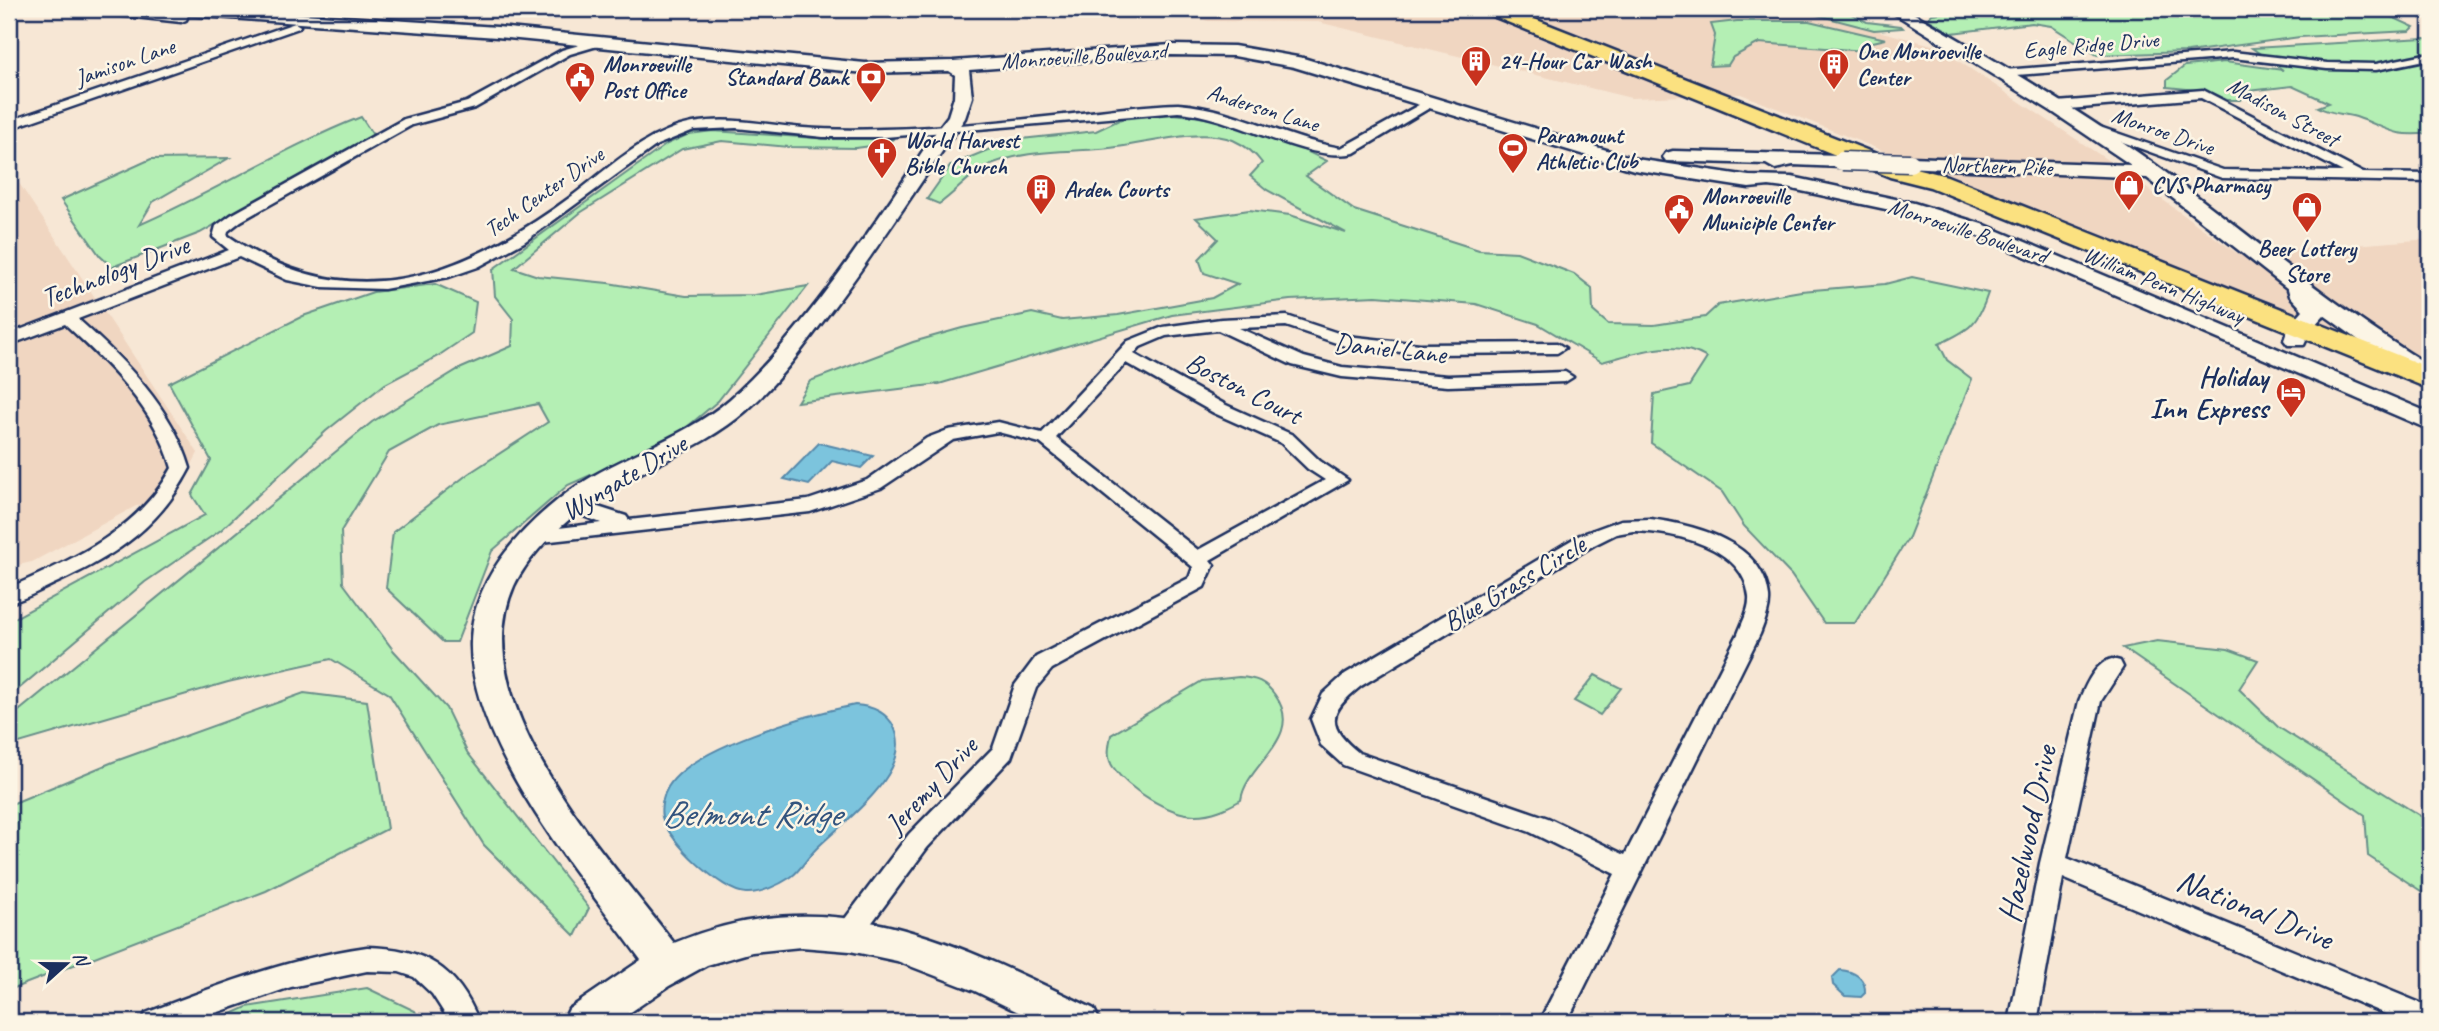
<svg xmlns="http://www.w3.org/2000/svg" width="2439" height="1031" viewBox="0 0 2439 1031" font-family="Caveat,sans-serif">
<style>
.built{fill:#f0d6c1}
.green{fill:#b4efb4;stroke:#688f89;stroke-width:2}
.water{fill:#7cc4dd;stroke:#58a;stroke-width:2}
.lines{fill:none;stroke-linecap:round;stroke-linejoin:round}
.street-casing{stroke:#1b2f5e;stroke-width:5}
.secondary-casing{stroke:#1b2f5e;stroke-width:5}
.highway-casing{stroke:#1b2f5e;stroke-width:5}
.street{fill:#fcf5e5;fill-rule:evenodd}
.secondary{fill:#fcf5e5;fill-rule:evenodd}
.highway{fill:#fbe180;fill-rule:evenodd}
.secondary-bridge-casing{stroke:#1b2f5e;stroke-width:21;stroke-linecap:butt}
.secondary-bridge{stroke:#fcf5e5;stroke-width:18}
.labels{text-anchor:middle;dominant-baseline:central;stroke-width:5;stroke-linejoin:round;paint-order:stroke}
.far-street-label{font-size:23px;fill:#1b2f5e;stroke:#fcf5e5}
.far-poi-label{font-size:23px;font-weight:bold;fill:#1b2f5e;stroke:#fcf5e5;text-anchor:start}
.street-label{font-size:28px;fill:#1b2f5e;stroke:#fcf5e5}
.poi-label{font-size:28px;font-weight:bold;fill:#1b2f5e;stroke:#fcf5e5;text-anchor:end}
.near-street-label{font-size:33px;fill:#1b2f5e;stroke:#fcf5e5}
.near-water-label{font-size:37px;font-style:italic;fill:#33547e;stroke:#fcf5e5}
</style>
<rect width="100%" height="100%" fill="#f7e7d5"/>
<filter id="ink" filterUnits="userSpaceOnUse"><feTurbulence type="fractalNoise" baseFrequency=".0143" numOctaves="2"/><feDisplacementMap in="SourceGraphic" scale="14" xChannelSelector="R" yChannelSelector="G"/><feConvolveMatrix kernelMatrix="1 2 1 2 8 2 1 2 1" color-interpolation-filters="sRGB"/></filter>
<g filter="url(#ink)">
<g class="built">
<path d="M1164,9H1794L1936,46L2106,159L2238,254L2430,239V370L1741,94L1631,98L1318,22L1208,21Z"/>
<path d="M9,168L198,453L172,503L136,506L32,562L9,567Z"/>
</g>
<g class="green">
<path d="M1794,9H1842L1867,22L1901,26L1903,28L1874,30Z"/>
<path d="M1972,9H2375L2414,27L2410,31L2300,37L2188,52L2097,55L2051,26L2032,23L1952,33L1928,19L1932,14Z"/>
<path d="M1737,21H1809L1886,39L1864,44L1878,52L1759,43L1733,57L1728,65L1710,66L1715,35L1711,24Z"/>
<path d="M2424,38L2430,39V133C2393,138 2388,128 2356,117C2343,113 2330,114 2318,107L2329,103L2292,86L2249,91L2241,100H2227L2207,91L2167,87V80L2185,66L2225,62L2283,70L2252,48Z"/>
<path d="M1172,114C1226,117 1278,137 1327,161L1306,176L1354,210L1479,250L1517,252L1574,274L1592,288L1593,311L1608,324L1654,325L1705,317L1718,305L1801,291L1885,284L1912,277L1988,293C1978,325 1969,330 1939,344L1947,360L1972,379L1909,537L1855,623H1824L1791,575L1744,526L1722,492L1651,443L1654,394L1689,386L1707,358C1674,338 1637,353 1602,362L1538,324L1476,304L1376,296L1290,300L1172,315L939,384L797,402L810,381L913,342L962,328L1032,313L1062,320L1118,315L1212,298L1238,284L1204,273L1199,259L1218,239L1196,218L1249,210L1290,215L1346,233L1267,190L1250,176L1262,163C1255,153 1244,145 1233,140C1196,126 1138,147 1100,149C1061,152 1021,150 984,167C972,173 953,195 939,204L927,199L951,165L1012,140L1096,131L1121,119Z"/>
<path d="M361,117L373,135L200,233L112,267L100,256L61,200L151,159L229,158L153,202L139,225C215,192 284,147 361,117Z"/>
<path d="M713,131L830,139H893L886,144L856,148L789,147L722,141L682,149L580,213L514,268L538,276L608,283L686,296L755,295L808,286L718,401L674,438L568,485L492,551L457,642H443L386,588L393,532L468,474L548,422L538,404L438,425L389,452L341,531L343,583L394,651L446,708L467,752L589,908L575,936L484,845L389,694L331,659L228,682L9,746V719L372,422L457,370L512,346L513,319L495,296L493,269L667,144L689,134Z"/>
<path d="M435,284L476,302L472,333L438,356L385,384L326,431L221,530L145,582L9,697V621L205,515L192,495L211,460L169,383L303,316L373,292Z"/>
<path d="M2157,641L2228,649L2258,660L2239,689L2278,727L2430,822V897L2368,856L2365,815L2123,648Z"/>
<path d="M1595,675L1621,688L1600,715L1574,701Z"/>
<path d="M1239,677C1256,678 1265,681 1275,695C1306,738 1246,763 1241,800C1227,808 1213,815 1195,815C1168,814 1128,789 1113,767C1106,757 1109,746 1111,735L1202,681Z"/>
<path d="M304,693L367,701L387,829L266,891L9,990V805L113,762Z"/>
<path d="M367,988L415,1011L420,1022H214L247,1007Z"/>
</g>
<g class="water">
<path d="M819,443L873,456L861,468L832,461L809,485L784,479Z"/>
<path d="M855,705C871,706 886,711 894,727C916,772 841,823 815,850C807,858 800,871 791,877C779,885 760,894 746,893C722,892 668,841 662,817C660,808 663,795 668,787C692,747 809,714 855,705Z"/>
<path d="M1840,970C1854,971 1866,978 1865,993L1861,997L1845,996L1833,985L1832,978Z"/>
</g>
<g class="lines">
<g class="street-casing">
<g id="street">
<path d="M1894,9H1918L1898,13Z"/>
<path d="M295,23L300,26L299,28L9,129V121Z"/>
<path d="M600,39L604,40V44L570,54L475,108L412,125L241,221L228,231L227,235C350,320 461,278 572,196C609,168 645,132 693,123C729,116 767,125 803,128C830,130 856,130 883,129C946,128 1010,121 1073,114C1108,110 1143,105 1178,104C1236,108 1285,139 1341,148L1426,101L1436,104L1354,153C1310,164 1231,115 1178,112L885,137H823L736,128L694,130L657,145L524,242L478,267L449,277L384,289L322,287L287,280L239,257L78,319C124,360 172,407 190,468C160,526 117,555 58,582C42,589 26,599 9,603V588C73,559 137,532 172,468C155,408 109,365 65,324L9,345V334L229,250L213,237L216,226L231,215L404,119L467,102L562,50Z"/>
<path d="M2233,52L2327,63L2376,64L2430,53V59L2376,70L2327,69L2233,58L2004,76L1998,73L2004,70Z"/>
<path d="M2203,90L2363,173L2430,174V182L2222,178L2084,128L2094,125L2223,170L2343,172L2201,98L2057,110L2051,106L2057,102Z"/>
<path d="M1287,316L1347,336L1420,344L1557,343L1565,348L1557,353L1420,354L1345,346L1286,326L1239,328L1304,357L1342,367L1448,376L1565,372L1573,377L1565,382L1448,386L1342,377L1292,365L1218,330L1166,336L1140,347L1134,354L1226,405L1293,435L1320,461L1348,480L1210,560L1214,565L1204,587L1052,669L1036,688L1011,758L927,848L859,940L850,944L841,940L837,932L841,924L909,834L993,748L1015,685L1036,657L1189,578L1193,567L1040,443L998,432L953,440L881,488L810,512L533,543L523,537L533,531L601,523L563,508L560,504L570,498L626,516L629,520L808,500L867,480L927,438L948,430L998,422L1042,433L1128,341L1163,327L1221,319ZM1126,363L1214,413L1281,443L1308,469L1325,480L1198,550L1056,438Z"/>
<path d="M1650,519C1695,525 1764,542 1769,597C1770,609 1764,623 1760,634L1567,1022H1539L1615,874L1530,832L1343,765L1321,745L1311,719L1323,694L1345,674L1580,535L1621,520ZM1633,531C1674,532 1744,546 1749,597C1750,609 1742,623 1738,634L1625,855L1548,818L1359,753C1325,726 1328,712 1361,686L1594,545L1616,534Z"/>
<path d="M2112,659L2120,661L2123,667L2101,701L2067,858L2430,1007V1022H2404L2063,878L2037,1022H2009L2040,863L2079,701C2086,685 2094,664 2112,659Z"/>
<path d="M367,947C424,948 457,967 479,1022H450L432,994L414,977L399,972L367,971L291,987L190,1022H142L146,1013C218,985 290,958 367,947Z"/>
</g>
</g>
<g class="secondary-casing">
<g id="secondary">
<path d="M99,9H226L497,27L865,63L953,61L1171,45L1234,46L1303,58L1636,159L1749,176L1792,177L1914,203L1985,225L2430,413V430L1971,233L1909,214L1792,189L1769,186L1749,188L1634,170L1294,67L1234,56L1171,55L969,70L972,97L965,118C919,184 876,252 827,316C802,349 778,383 747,410C697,454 632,469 581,510C555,530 528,557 514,586C462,704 608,856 674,943C831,878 952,941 1094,1009L1100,1022H1039L975,991L897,961L850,951L801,947L752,952L707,965L669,986L616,1022H563L569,1009L641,960C582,878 458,734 472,628C479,575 519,531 559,499C611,457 679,443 730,399C788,348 848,262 892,198C911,170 927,142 948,116L954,97L955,75L949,71L865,73L497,37L188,15L186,20L181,22L107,14Z"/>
<path d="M1887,9H1906C1991,58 2077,108 2157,166C2248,233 2333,307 2430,366V383L2385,359L2324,315L2312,328L2304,345H2288L2284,340L2289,326L2303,310L2290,296L2288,289L2147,178L1903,167L1900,163L1903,159L1910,157L2131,165L2051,111Z"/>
<path d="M1673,151L1842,155L1852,161L1842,167L1793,165L1775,169L1766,164L1666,161L1663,157L1666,153Z"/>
</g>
</g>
<g class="highway-casing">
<path id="highway" d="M1482,9H1509L1907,166L1947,176L2430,368V389L1930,187L1890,177L1485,13Z"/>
</g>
<use href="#street" class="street"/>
<use href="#secondary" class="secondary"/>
<use href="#highway" class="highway"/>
<g class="secondary-bridge-casing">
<path id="secondary-bridge" d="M1842,161L1910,163"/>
</g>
<use href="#secondary-bridge" class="secondary-bridge"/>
</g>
</g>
<defs>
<g id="building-pin" transform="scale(1.575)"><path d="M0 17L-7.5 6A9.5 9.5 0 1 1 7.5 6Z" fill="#c8321e" stroke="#fcf5e5"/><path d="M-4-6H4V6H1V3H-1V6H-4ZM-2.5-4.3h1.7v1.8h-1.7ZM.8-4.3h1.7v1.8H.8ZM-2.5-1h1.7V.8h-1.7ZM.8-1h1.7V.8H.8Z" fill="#fff"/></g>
<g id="civic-pin" transform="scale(1.575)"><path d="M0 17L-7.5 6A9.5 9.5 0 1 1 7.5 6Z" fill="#c8321e" stroke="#fcf5e5"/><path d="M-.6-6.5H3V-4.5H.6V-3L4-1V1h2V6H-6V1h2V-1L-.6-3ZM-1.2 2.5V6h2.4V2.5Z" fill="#fff"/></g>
<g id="bank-pin" transform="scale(1.575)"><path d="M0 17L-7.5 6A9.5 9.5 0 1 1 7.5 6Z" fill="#c8321e" stroke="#fcf5e5"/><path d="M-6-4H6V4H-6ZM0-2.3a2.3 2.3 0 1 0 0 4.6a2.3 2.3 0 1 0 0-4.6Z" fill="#fff"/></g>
<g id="stadium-pin" transform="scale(1.575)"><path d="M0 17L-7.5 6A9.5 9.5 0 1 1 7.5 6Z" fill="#c8321e" stroke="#fcf5e5"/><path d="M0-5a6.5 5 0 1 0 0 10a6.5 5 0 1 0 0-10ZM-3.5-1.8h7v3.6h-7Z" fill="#fff"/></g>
<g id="church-pin" transform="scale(1.575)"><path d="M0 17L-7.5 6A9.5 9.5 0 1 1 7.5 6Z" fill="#c8321e" stroke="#fcf5e5"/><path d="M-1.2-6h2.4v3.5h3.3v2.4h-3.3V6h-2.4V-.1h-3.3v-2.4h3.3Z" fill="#fff"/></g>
<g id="shop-pin" transform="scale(1.575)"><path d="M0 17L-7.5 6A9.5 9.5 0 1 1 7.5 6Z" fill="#c8321e" stroke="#fcf5e5"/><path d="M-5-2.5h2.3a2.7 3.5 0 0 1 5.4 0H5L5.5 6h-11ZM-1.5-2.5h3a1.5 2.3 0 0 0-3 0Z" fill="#fff"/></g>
<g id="hotel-pin" transform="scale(1.575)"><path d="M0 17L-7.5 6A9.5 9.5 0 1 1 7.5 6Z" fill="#c8321e" stroke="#fcf5e5"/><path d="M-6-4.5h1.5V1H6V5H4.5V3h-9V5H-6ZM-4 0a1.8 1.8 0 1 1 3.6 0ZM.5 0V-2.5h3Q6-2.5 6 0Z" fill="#fff"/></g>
</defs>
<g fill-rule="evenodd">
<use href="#building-pin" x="1476" y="61"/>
<use href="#building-pin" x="1834" y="64"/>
<use href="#civic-pin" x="580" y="77"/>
<use href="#bank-pin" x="871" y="77"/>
<use href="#stadium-pin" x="1513" y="148"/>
<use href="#church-pin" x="882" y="153"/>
<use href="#shop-pin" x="2129" y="185"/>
<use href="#building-pin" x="1041" y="189"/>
<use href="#shop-pin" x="2307" y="207"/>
<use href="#civic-pin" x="1679" y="209"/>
<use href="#hotel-pin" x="2291" y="392"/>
</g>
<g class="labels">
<g class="far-street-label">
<text transform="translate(2091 45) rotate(-5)">Eagle Ridge Drive</text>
<text transform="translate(1084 56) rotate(-4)">Monroeville Boulevard</text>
<text transform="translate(125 62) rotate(-19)">Jamison Lane</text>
<text transform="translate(1263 108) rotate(17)">Anderson Lane</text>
<text transform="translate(2283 112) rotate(28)">Madison Street</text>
<text transform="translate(2163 131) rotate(19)">Monroe Drive</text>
<text transform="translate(1997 166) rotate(2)">Northern Pike</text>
<text transform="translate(544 192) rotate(-35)">Tech Center Drive</text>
<text transform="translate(1968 231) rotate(18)">Monroeville Boulevard</text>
<text transform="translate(2164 285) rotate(22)">William Penn Highway</text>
</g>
<g class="far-poi-label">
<text x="1857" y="51">One Monroeville<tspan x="1857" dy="26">Center</tspan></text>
<text x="1499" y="61">24-Hour Car Wash</text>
<text x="603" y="64">Monroeville<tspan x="603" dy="26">Post Office</tspan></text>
<text x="848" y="77" text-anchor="end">Standard Bank</text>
<text x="1536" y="135">Paramount<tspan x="1536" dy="26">Athletic Club</tspan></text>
<text x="905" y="140">World Harvest<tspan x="905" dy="26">Bible Church</tspan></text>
<text x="2152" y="185">CVS Pharmacy</text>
<text x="1064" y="189">Arden Courts</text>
<text x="1702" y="196">Monroeville<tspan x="1702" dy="26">Municiple Center</tspan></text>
<text x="2307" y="248" text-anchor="middle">Beer Lottery<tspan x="2307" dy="26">Store</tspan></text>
</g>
<g class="street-label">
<text transform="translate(115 271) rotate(-21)">Technology Drive</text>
<text transform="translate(1390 348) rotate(6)">Daniel Lane</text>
<text transform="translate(1244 388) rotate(27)">Boston Court</text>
<text transform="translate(624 477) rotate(-31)">Wyngate Drive</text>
<text transform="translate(1514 583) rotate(-31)">Blue Grass Circle</text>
<text transform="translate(931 785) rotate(-47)">Jeremy Drive</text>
</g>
<g class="poi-label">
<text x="2268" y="376">Holiday<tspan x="2268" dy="32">Inn Express</tspan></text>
</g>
<g class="near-street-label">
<text transform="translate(2027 834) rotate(-78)">Hazelwood Drive</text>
<text transform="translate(2255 909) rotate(22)">National Drive</text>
</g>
<g class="near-water-label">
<text x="751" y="813">Belmont Ridge</text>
</g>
</g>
<rect width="2439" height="1031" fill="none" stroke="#fcf5e5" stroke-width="35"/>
<rect x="18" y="18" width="2404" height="996" fill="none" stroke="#1b2f5e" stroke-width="2.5" filter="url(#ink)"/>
<g transform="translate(66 964) rotate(69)" stroke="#fcf5e5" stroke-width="5" paint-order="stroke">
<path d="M0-5L12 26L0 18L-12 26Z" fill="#1b2f5e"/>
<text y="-10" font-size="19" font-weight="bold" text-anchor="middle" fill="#1b2f5e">N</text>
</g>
</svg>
